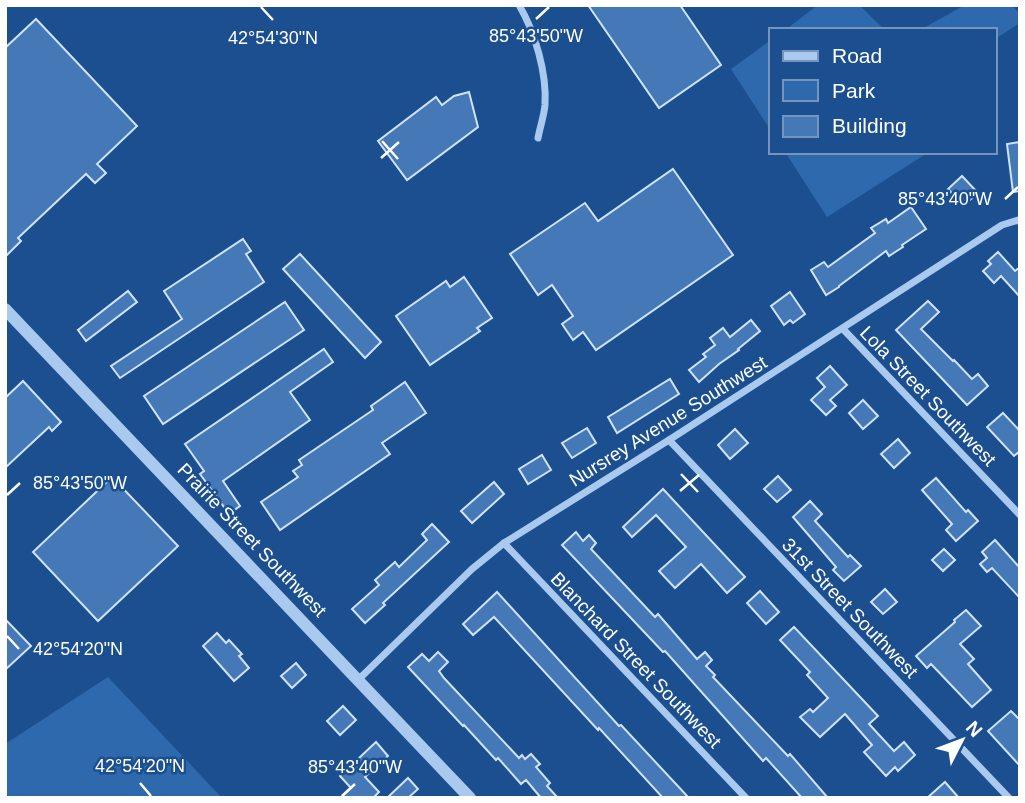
<svg xmlns="http://www.w3.org/2000/svg" width="1025" height="803" viewBox="0 0 1025 803" font-family="Helvetica,sans-serif">
<style>
.green{fill:#2e69ad}
.building{fill:#4478b7;stroke:#cfe3fa;stroke-width:2}
.lines{fill:none;stroke-linecap:round;stroke-linejoin:round}
.minor{stroke:#a9c9ee;stroke-width:7}
.tertiary{stroke:#a9c9ee;stroke-width:12}
.ticks{fill:none;stroke:#fff;stroke-width:2.5}
.labels{text-anchor:middle;dominant-baseline:central;stroke-width:5;stroke-linejoin:round;paint-order:stroke}
.street-label{font-size:19px;fill:#fff;stroke:#1b4f8f}
.ticks-label{font-size:18px;text-anchor:middle;fill:#fff;stroke:#1b4f8f;stroke-width:5;stroke-linejoin:round;paint-order:stroke}
</style>
<rect width="100%" height="100%" fill="#1b4f8f"/>
<g class="green">
<path d="M818,5H859L885,30H785Z"/>
<path d="M965,5H1012L1020,14V23L995,39V30H920Z"/>
<path d="M771,40V131L731,69Z"/>
<path d="M785,152H929L827,217Z"/>
<path d="M108,677L222,798H5V744Z"/>
</g>
<g class="building">
<path d="M588,5H680L721,65L659,108Z"/>
<path d="M36,19L137,126L97,164L106,173L95,183L86,174L18,238L21,241L5,257V48Z"/>
<path d="M469,92L478,127L407,180L378,141L436,97L442,105L454,96Z"/>
<path d="M1020,142V191L1013,192L1007,144Z"/>
<path d="M673,169L733,255L596,350L583,332L573,340L562,324L573,316L552,285L538,295L510,254L585,203L598,221Z"/>
<path d="M962,176L978,193L963,206L948,189Z"/>
<path d="M911,207L926,229L902,245L903,247L889,256L886,251L839,286V287L826,295L811,270L824,262L828,267L875,233L871,228L886,219L888,223Z"/>
<path d="M243,239L251,251L246,254L264,282L120,378L111,366L182,319L164,291Z"/>
<path d="M998,252L1015,271L1020,267V297L1001,276L994,283L983,271L991,264L988,261Z"/>
<path d="M300,254L381,342L365,358L283,269Z"/>
<path d="M464,277L492,318L477,328L480,331L430,365L396,316L446,281L450,287Z"/>
<path d="M128,291L137,302L86,341L78,330Z"/>
<path d="M790,292L805,314L793,323L790,320L784,325L771,306Z"/>
<path d="M928,301L939,312L921,329L953,361L954,360L972,379L978,374L988,386L967,405L896,330Z"/>
<path d="M285,302L304,330L163,424L144,396Z"/>
<path d="M751,320L760,331L738,349L739,350L719,364L699,382L689,370L706,357L703,354L715,345L710,338L723,328L730,337Z"/>
<path d="M324,349L333,362L290,392L310,420L223,481L240,506L229,514L200,474L204,471L185,444Z"/>
<path d="M830,366L847,385L830,400L836,406L826,415L811,400L825,387L817,378Z"/>
<path d="M670,379L679,394L617,433L608,417Z"/>
<path d="M23,381L61,422L52,431L49,427L5,468V398Z"/>
<path d="M405,382L426,413L382,443L390,454L280,530L261,502L298,477L293,471L302,465L299,460L373,410L371,406Z"/>
<path d="M863,400L878,416L863,429L849,413Z"/>
<path d="M1003,413L1020,431V451L1014,456L987,427Z"/>
<path d="M587,428L596,443L572,458L562,443Z"/>
<path d="M735,429L748,443L730,459L718,445Z"/>
<path d="M898,439L910,453L894,468L881,454Z"/>
<path d="M542,455L551,470L528,484L519,469Z"/>
<path d="M778,476L791,490L777,502L764,489Z"/>
<path d="M112,477L178,546L98,621L33,552Z"/>
<path d="M936,478L966,512L968,510L978,521L956,541L946,530L952,524L922,490Z"/>
<path d="M494,482L504,494L472,523L461,511Z"/>
<path d="M663,489L745,577L727,593L701,564L675,588L659,571L686,547L656,515L632,537L623,527Z"/>
<path d="M810,501L822,514L815,521L848,557L850,555L861,566L844,581L833,570L836,567L793,517Z"/>
<path d="M432,524L449,542L383,603L385,605L365,623L352,609L379,585L375,580L395,562L399,567L427,540L422,534Z"/>
<path d="M576,532L583,541L589,535L596,543L591,549L655,617L658,614L697,659L705,652L712,660L706,666L715,675L713,677L788,756L790,754L828,798H802L766,758L763,761L665,651L663,652L562,545Z"/>
<path d="M995,540L1020,568V598L992,568L987,572L980,564L987,558L982,552Z"/>
<path d="M944,549L955,560L943,571L932,560Z"/>
<path d="M885,589L897,602L883,614L871,602Z"/>
<path d="M760,591L779,612L766,624L747,603Z"/>
<path d="M497,592L619,726L621,725L689,798H663L599,728L598,730L494,617L473,635L463,624Z"/>
<path d="M966,610L981,626L960,644L974,659L968,664L991,690L972,707L931,664L927,668L916,656L955,622L954,620Z"/>
<path d="M5,619L31,646L5,670Z"/>
<path d="M794,627L878,716L869,724L894,751L904,742L915,755L898,771L895,767L886,776L864,752L872,745L845,714L820,737L800,717L810,709L813,712L828,698L807,675L810,672L780,640Z"/>
<path d="M217,633L226,643L229,640L242,654L239,656L249,668L234,681L203,646Z"/>
<path d="M438,652L448,662L439,671L444,678L519,758L522,755L525,759L531,754L540,764L536,767L550,783L547,786L558,798H541L526,780L521,784L498,758L496,760L464,725L463,726L408,667L422,654L429,661Z"/>
<path d="M296,663L306,675L292,688L281,676Z"/>
<path d="M343,706L356,720L340,735L327,721Z"/>
<path d="M1011,711L1020,720V766L988,731Z"/>
<path d="M376,742L388,756L365,777L379,792L373,798H340L351,788L340,776Z"/>
<path d="M408,778L418,789L408,798H387Z"/>
<path d="M945,782L959,798H927Z"/>
</g>
<g class="lines">
<g class="minor">
<path d="M519,5C535,32 547,73 545,105C544,116 540,127 538,138"/>
<path d="M843,329L1020,515"/>
<path d="M669,440L1009,798"/>
<path d="M504,543L746,798"/>
<path d="M359,679L472,569L504,543L669,440L1002,225L1018,220L1020,222"/>
</g>
<path class="tertiary" d="M5,309L470,798"/>
</g>
<path class="ticks" d="M261,7L273,20M536,19L549,7M382,141L398,159M381,158L399,142M1005,199L1018,187M681,474L698,492M680,491L699,475M7,495L20,483M7,636L19,649M140,783L151,796M342,796L355,784"/>
<g class="labels">
<g class="street-label">
<text transform="translate(928 396) rotate(46)">Lola Street Southwest</text>
<text transform="translate(668 421) rotate(-32)">Nursrey Avenue Southwest</text>
<text transform="translate(252 540) rotate(46)">Prairie Street Southwest</text>
<text transform="translate(850 608) rotate(46)">31st Street Southwest</text>
<text transform="translate(636 660) rotate(46)">Blanchard Street Southwest</text>
</g>
</g>
<g class="ticks-label">
<text x="536" y="42">85°43'50"W</text>
<text x="273" y="44">42°54'30"N</text>
<text x="945" y="205">85°43'40"W</text>
<text x="80" y="489">85°43'50"W</text>
<text x="78" y="655">42°54'20"N</text>
<text x="140" y="772">42°54'20"N</text>
<text x="355" y="773">85°43'40"W</text>
</g>
<rect width="1025" height="803" fill="none" stroke="#ffffff" stroke-width="14"/>
<rect x="769" y="28" width="228" height="126" fill="#1b4f8f" stroke="#7695bc" stroke-width="2"/>
<rect x="783" y="51" width="35" height="10" fill="#a9c9ee" stroke="#7695bc" stroke-width="2"/>
<text x="832" y="63" font-size="21" fill="#ffffff">Road</text>
<rect x="783" y="80" width="35" height="21" fill="#2e69ad" stroke="#7695bc" stroke-width="2"/>
<text x="832" y="98" font-size="21" fill="#ffffff">Park</text>
<rect x="783" y="116" width="35" height="21" fill="#4478b7" stroke="#7695bc" stroke-width="2"/>
<text x="832" y="133" font-size="21" fill="#ffffff">Building</text>
<g transform="translate(962 740) rotate(48)" stroke="#1b4f8f" stroke-width="5" paint-order="stroke">
<path d="M0-5L12 26L0 18L-12 26Z" fill="#ffffff"/>
<text y="-10" font-size="19" font-weight="bold" text-anchor="middle" fill="#ffffff">N</text>
</g>
</svg>
